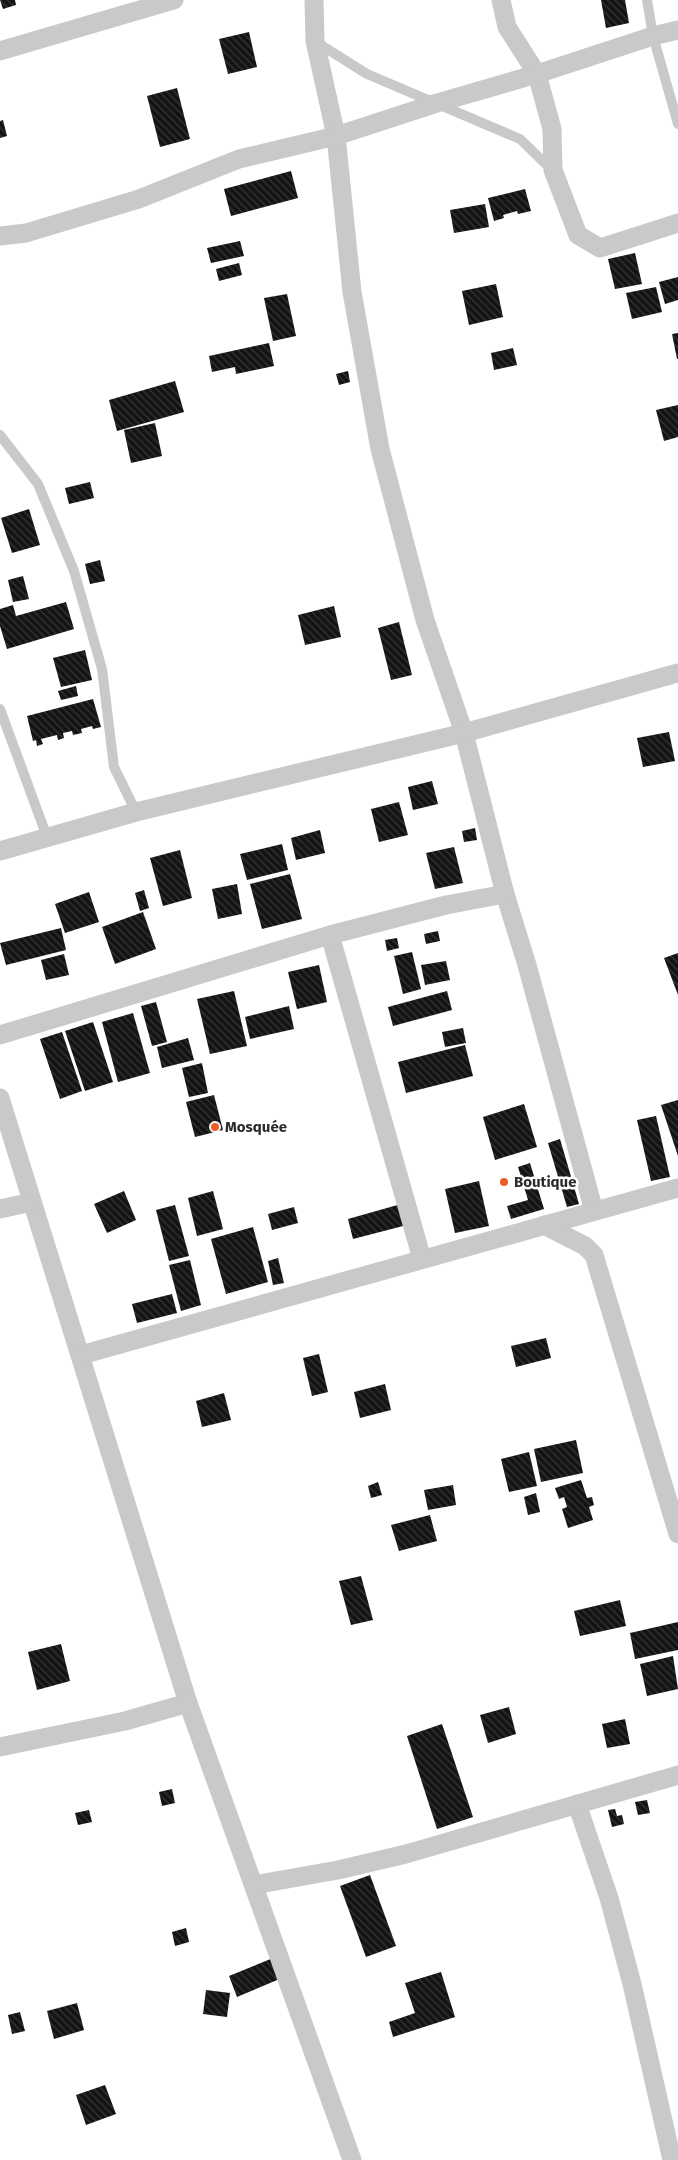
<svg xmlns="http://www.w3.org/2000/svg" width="678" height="2160" viewBox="0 0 678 2160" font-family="'Fira Sans',sans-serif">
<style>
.building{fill:url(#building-back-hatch)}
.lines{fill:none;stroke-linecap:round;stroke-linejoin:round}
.service{stroke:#c9c9c9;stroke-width:10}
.minor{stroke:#c9c9c9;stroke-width:19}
.poi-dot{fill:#eb5d26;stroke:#fff;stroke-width:2}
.labels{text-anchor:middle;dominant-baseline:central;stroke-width:5;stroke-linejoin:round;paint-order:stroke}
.poi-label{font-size:15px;font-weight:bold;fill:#2c2c2c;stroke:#fff;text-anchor:start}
</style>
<defs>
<pattern id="building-back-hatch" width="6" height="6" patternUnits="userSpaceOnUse" patternTransform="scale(1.25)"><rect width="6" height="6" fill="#131313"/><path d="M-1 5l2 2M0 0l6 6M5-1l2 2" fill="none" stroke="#363636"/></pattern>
</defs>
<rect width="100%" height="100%" fill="#fff"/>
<g class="building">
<path d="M0,0H15L16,5L3,9Z"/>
<path d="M601,0H625L629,23L606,28Z"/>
<path d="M249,32L257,67L228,74L219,39Z"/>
<path d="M177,88L190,139L160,147L147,96Z"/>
<path d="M3,120L7,136L0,138V121Z"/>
<path d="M291,171L298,198L231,216L224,189Z"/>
<path d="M525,189L531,211L518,214L517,211L503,215L504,218L494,221L488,198Z"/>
<path d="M485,204L489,227L454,233L450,210Z"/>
<path d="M240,241L244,256L211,263L207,248Z"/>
<path d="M635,253L642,284L615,289L608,259Z"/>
<path d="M239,263L242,275L219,281L216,269Z"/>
<path d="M678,277V300L665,304L659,282Z"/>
<path d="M496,284L503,317L469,325L462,291Z"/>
<path d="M656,287L662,312L632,319L626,293Z"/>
<path d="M287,294L296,336L273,341L264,298Z"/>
<path d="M678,333V359H677L672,334Z"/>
<path d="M269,343L274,366L236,374L235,367L212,372L209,356Z"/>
<path d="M513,348L517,365L494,370L491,353Z"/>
<path d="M348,371L350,382L339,385L336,374Z"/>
<path d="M175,381L184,412L117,431L109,400Z"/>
<path d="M678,405V437L664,441L656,410Z"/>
<path d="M155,423L162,456L131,463L124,430Z"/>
<path d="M90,482L94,498L69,504L65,488Z"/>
<path d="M29,509L40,545L12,553L1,518Z"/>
<path d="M100,560L105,581L90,584L85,564Z"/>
<path d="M23,576L29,599L13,602L8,580Z"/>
<path d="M66,602L74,629L7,649L0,626V609L13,605L16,616Z"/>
<path d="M334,606L341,637L305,645L298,615Z"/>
<path d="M399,622L412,675L391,680L378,628Z"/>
<path d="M85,650L92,680L61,687L53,658Z"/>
<path d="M76,686L78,696L61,700L58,691Z"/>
<path d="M93,699L101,727L93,729L92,726L81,729L82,733L73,735L72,731L63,733L64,738L58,740L57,735L41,739L43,744L37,746L36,740L33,741L27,716Z"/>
<path d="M669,732L675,761L643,767L637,738Z"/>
<path d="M432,781L438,804L413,810L408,787Z"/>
<path d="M399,802L408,835L379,842L371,809Z"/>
<path d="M475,828L477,840L464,842L462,831Z"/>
<path d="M320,830L325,853L296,860L291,838Z"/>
<path d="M282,844L288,870L247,880L240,854Z"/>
<path d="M454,847L463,883L435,889L426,853Z"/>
<path d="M180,850L192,898L163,906L150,858Z"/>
<path d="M290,874L302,919L262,929L250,884Z"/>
<path d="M237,884L242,914L218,919L212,889Z"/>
<path d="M144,890L149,908L140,911L135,893Z"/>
<path d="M89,892L99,922L65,933L55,904Z"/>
<path d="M143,912L156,949L115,964L102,927Z"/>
<path d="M61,928L66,950L6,965L0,943Z"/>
<path d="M438,931L440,941L426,944L424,934Z"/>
<path d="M397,938L399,948L387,951L385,940Z"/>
<path d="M412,952L421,989L403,994L394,956Z"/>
<path d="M678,953V995L664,958Z"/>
<path d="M64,954L69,975L46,980L41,960Z"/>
<path d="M446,961L450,980L425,985L421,965Z"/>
<path d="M319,965L327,1002L297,1009L288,972Z"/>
<path d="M234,991L247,1046L210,1054L197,999Z"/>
<path d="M447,991L452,1010L393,1026L388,1007Z"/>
<path d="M156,1002L167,1042L152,1046L141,1006Z"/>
<path d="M289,1006L294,1029L250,1039L245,1017Z"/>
<path d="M133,1013L150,1073L118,1082L102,1022Z"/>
<path d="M93,1022L113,1082L85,1091L65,1031Z"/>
<path d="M463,1028L466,1043L445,1047L442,1032Z"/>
<path d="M62,1032L82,1091L60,1099L40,1039Z"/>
<path d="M188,1038L194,1060L162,1068L157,1047Z"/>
<path d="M465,1045L473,1076L406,1093L398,1062Z"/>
<path d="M202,1063L208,1093L189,1097L182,1068Z"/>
<path d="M214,1095L223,1130L195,1137L186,1102Z"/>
<path d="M678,1100V1156L661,1105Z"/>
<path d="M524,1104L537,1147L495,1160L483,1117Z"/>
<path d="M656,1116L670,1177L651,1181L637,1120Z"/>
<path d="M560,1139L579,1204L567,1207L548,1143Z"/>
<path d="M530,1163L544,1209L511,1219L507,1206L528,1200L518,1167Z"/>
<path d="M479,1181L489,1226L455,1233L445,1189Z"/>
<path d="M124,1191L136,1220L107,1233L94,1204Z"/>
<path d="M213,1191L223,1229L197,1236L188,1198Z"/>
<path d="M401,1204L407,1225L353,1239L348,1219Z"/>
<path d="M175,1205L189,1256L169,1261L156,1210Z"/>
<path d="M294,1207L298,1223L272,1230L268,1214Z"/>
<path d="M253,1227L268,1282L226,1294L211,1239Z"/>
<path d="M278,1258L284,1283L273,1285L268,1261Z"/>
<path d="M190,1260L201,1305L181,1311L169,1265Z"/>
<path d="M172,1294L177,1313L137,1323L132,1304Z"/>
<path d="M546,1338L551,1358L516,1367L511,1346Z"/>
<path d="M319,1354L328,1392L312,1396L303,1358Z"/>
<path d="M385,1384L391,1410L360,1418L354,1392Z"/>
<path d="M224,1393L231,1420L202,1427L196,1401Z"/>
<path d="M576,1440L583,1473L541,1482L534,1449Z"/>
<path d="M529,1452L537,1486L509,1492L501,1459Z"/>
<path d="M581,1480L587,1498L592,1497L594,1505L589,1507L593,1520L568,1528L562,1509L567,1507L564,1497L559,1499L555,1488Z"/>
<path d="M378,1482L382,1495L371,1498L368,1486Z"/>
<path d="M453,1485L456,1505L428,1510L424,1490Z"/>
<path d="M536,1493L540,1512L528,1515L524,1497Z"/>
<path d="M430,1515L437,1541L399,1551L391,1525Z"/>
<path d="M361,1576L373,1620L351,1625L339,1581Z"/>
<path d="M620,1600L626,1626L580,1636L574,1611Z"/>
<path d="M678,1622V1650L635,1659L630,1633Z"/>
<path d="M61,1644L70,1681L37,1690L28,1652Z"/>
<path d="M673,1656L678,1689L647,1696L640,1664Z"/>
<path d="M509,1707L516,1734L488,1743L480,1715Z"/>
<path d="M625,1719L630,1744L607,1748L602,1724Z"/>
<path d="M442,1724L473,1817L437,1829L407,1736Z"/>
<path d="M172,1789L175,1803L162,1806L159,1792Z"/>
<path d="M647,1800L650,1813L638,1815L635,1802Z"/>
<path d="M615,1809L617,1816L622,1815L624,1824L612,1827L608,1810Z"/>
<path d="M89,1810L92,1822L78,1825L75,1813Z"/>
<path d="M370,1875L396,1946L366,1957L340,1886Z"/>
<path d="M186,1928L189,1942L175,1946L172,1932Z"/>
<path d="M273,1958L282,1978L237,1997L229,1976Z"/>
<path d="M441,1972L455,2017L393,2037L389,2022L415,2013L405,1983Z"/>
<path d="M206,1990L230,1993L227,2017L203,2014Z"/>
<path d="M77,2003L84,2030L54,2039L47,2011Z"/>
<path d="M20,2012L25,2031L12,2034L8,2015Z"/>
<path d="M105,2085L116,2114L86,2125L76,2095Z"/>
</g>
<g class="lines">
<g class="service">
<path d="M647,0L653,36L678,124"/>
<path d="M316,42L367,74L520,139L552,170"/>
<path d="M0,435L38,484L74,571L102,669L114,767L136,812"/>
<path d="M0,709L47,837"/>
</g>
<g class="minor">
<path d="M314,0L315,41L336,136L352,292L380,449L425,620L464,733L505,894L527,965L594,1211"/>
<path d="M501,0L507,27L537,74L552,129L553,170L578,235L600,248L678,223"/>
<path d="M0,51L174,0"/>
<path d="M0,236L26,233L139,199L239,159L336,136L437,103L537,74L653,36L678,30"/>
<path d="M0,851L136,812L464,733L678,673"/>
<path d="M330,935L422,1259"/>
<path d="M0,1035L330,935L446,905L505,894"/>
<path d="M0,1098L188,1703L352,2160"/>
<path d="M0,1209L32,1202"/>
<path d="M544,1225L585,1246L594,1255L678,1534"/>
<path d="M81,1355L678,1188"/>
<path d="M0,1747L125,1721L188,1703"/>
<path d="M577,1804L609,1898L632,1984L672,2160"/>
<path d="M254,1885L338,1870L406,1854L678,1775"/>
</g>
</g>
<g class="poi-dot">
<circle cx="215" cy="1127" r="5"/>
<circle cx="504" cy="1182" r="5"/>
</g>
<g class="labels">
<g class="poi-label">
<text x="225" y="1127">Mosquée</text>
<text x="514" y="1182">Boutique</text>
</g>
</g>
</svg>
